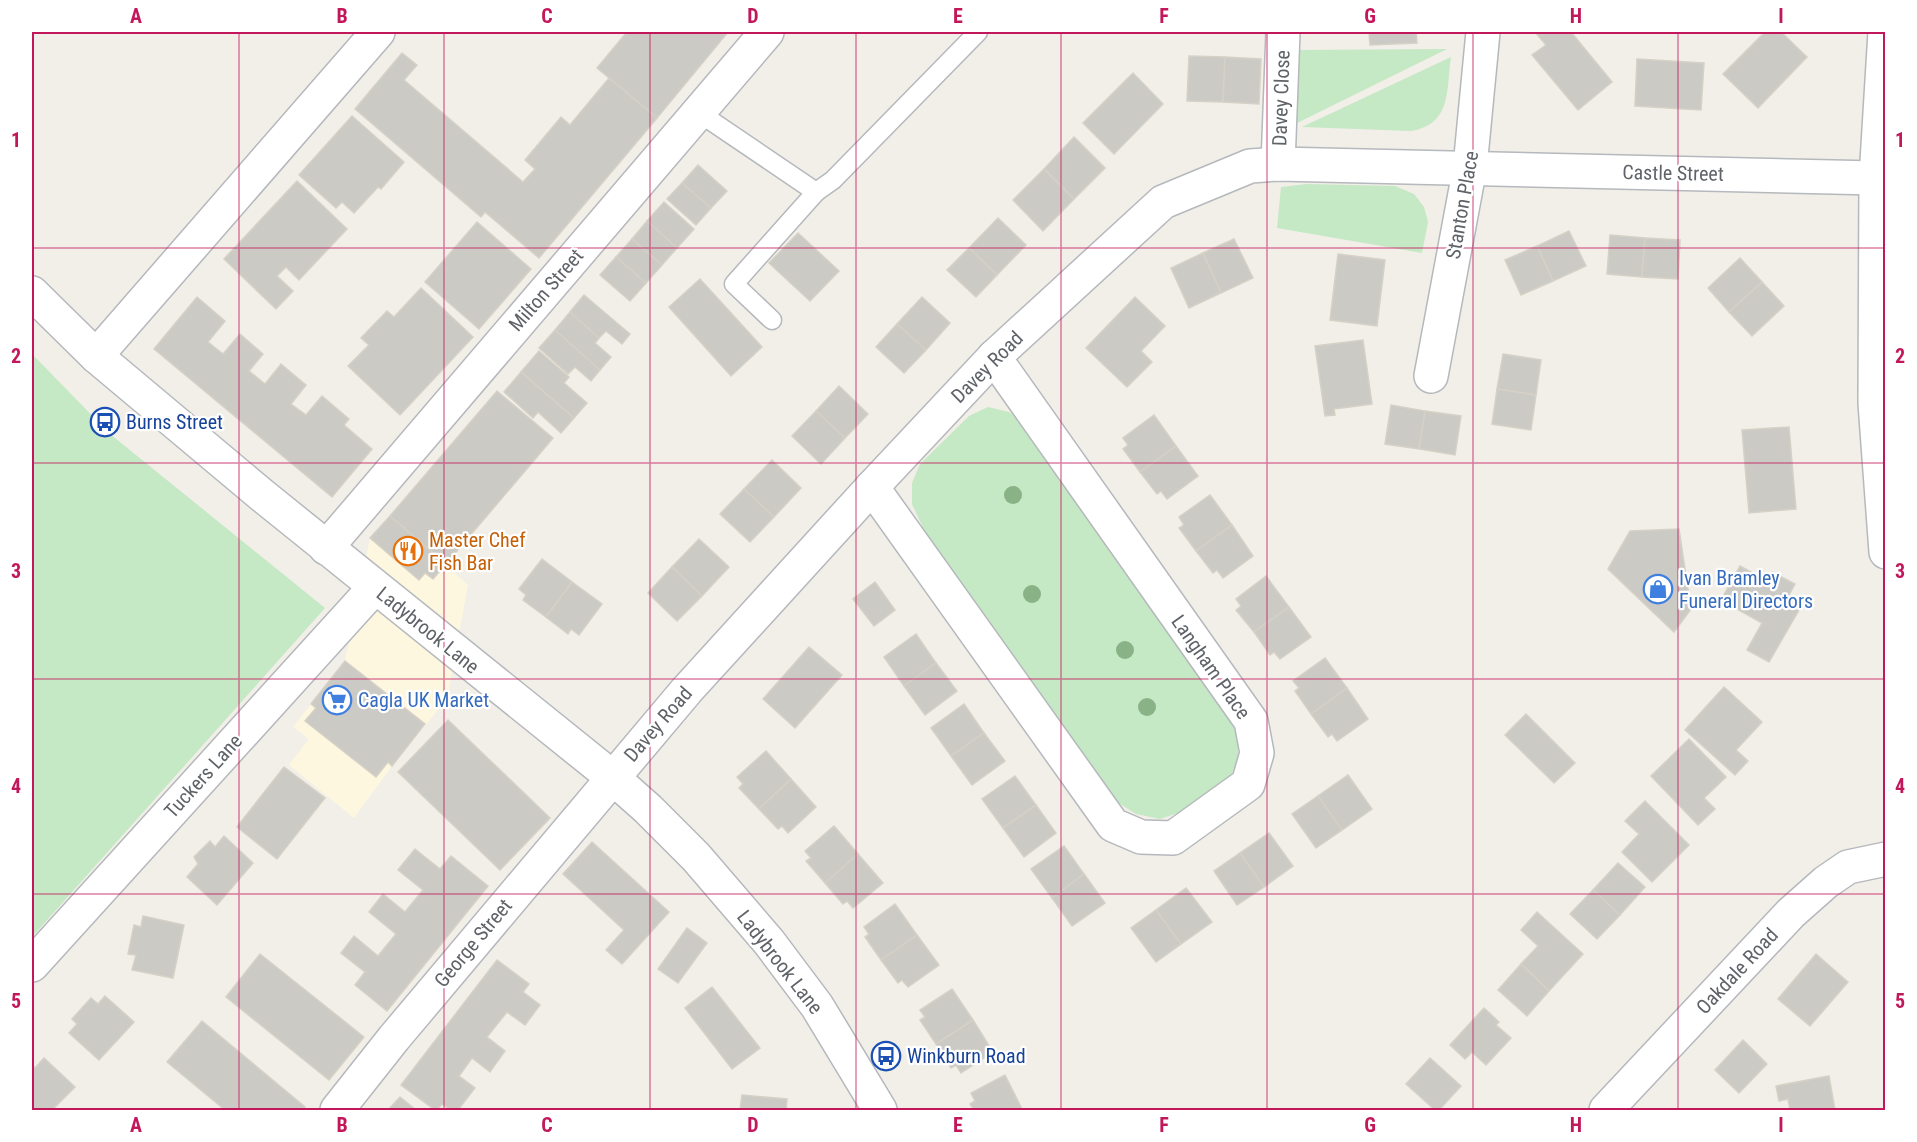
<svg xmlns="http://www.w3.org/2000/svg" width="1917" height="1142" viewBox="0 0 1917 1142" font-family="'Roboto Condensed',sans-serif">
<style>
.commercial{fill:#fef7e0}
.green{fill:#c5e8c5}
.building{fill:#cccac5;stroke:#d6d1c6;stroke-width:1.5}
.lines{fill:none;stroke-linecap:round;stroke-linejoin:round}
.service-casing{stroke:#b5b8bc;stroke-width:21}
.minor-casing{stroke:#b5b8bc;stroke-width:36}
.tertiary-casing{stroke:#b5b8bc;stroke-width:36}
.service{stroke:#fff;stroke-width:18}
.minor{stroke:#fff;stroke-width:33}
.tertiary{stroke:#fff;stroke-width:33}
.tree{fill:#89b387}
.grid{fill:none;stroke:#c2185b;stroke-width:1.5;stroke-opacity:0.55}
.labels{text-anchor:middle;dominant-baseline:central;stroke-width:4.5;stroke-linejoin:round;paint-order:stroke}
.street-label{font-size:20px;fill:#5f6368;stroke:#fff}
.transit-label{font-size:20px;fill:#164399;stroke:#fff;text-anchor:start}
.food-label{font-size:20px;fill:#c56008;stroke:#fff;text-anchor:start}
.shop-label{font-size:20px;fill:#366cbe;stroke:#fff;text-anchor:start}
.neatline{fill:none;stroke:#c2185b;stroke-width:2}
.grid-label{font-size:20px;text-anchor:middle;font-weight:bold;fill:#c2185b}
</style>
<rect width="100%" height="100%" fill="#f1efe8"/>
<path class="commercial" d="M390,516L468,585L447,699L392,766L354,818L289,765L309,739L293,727L345,661L370,538Z"/>
<g class="green">
<path d="M1447,49L1291,126L1295,50Z"/>
<path d="M1451,57C1446,91 1452,124 1411,131L1302,127Z"/>
<path d="M1307,184L1395,186L1414,194L1424,207L1428,222L1422,253L1277,228L1281,187Z"/>
<path d="M32,354L110,434L325,608L32,937Z"/>
<path d="M988,407L1009,412L1028,426L1226,708L1238,735V757L1231,776L1181,812L1160,819L1136,814L1117,802L925,532L912,504V483L920,464L969,416Z"/>
</g>
<g class="building">
<path d="M627,32H728L657,118L597,68Z"/>
<path d="M1369,32H1416L1417,43L1370,45Z"/>
<path d="M1535,32H1571L1612,82L1578,110L1532,55L1546,45Z"/>
<path d="M1765,32H1781L1807,57L1758,108L1723,74Z"/>
<path d="M402,53L417,65L404,80L523,182L535,169L525,160L561,117L570,125L609,78L657,118L539,258L485,212L481,217L355,109Z"/>
<path d="M1189,56L1225,57L1223,102L1187,101Z"/>
<path d="M1225,57L1261,59L1259,104L1223,102Z"/>
<path d="M1637,59L1704,63L1701,110L1635,106Z"/>
<path d="M1133,73L1163,104L1114,154L1083,123Z"/>
<path d="M352,116L404,162L381,189L378,187L354,213L342,202L336,208L299,175Z"/>
<path d="M1074,137L1105,168L1074,199L1044,169Z"/>
<path d="M698,165L727,191L711,208L682,183Z"/>
<path d="M1044,169L1074,199L1043,231L1013,200Z"/>
<path d="M297,181L347,229L299,280L286,267L277,276L293,291L276,309L224,259Z"/>
<path d="M682,183L711,208L696,225L667,199Z"/>
<path d="M664,202L694,229L677,248L647,221Z"/>
<path d="M998,218L1026,245L997,275L969,248Z"/>
<path d="M647,221L677,248L662,265L632,239Z"/>
<path d="M477,222L531,269L479,329L425,282Z"/>
<path d="M1569,231L1586,266L1553,281L1537,246Z"/>
<path d="M798,233L839,271L810,301L769,263Z"/>
<path d="M1610,235L1645,238L1642,277L1607,274Z"/>
<path d="M1645,238L1680,240L1678,279L1642,277Z"/>
<path d="M632,239L662,265L646,283L616,257Z"/>
<path d="M1234,239L1253,278L1221,293L1203,253Z"/>
<path d="M1537,246L1553,281L1521,295L1505,260Z"/>
<path d="M969,248L997,275L976,297L947,270Z"/>
<path d="M1203,253L1221,293L1189,308L1171,268Z"/>
<path d="M1338,254L1385,260L1377,326L1330,320Z"/>
<path d="M616,257L646,283L630,301L600,275Z"/>
<path d="M1740,258L1762,282L1729,312L1708,288Z"/>
<path d="M700,279L762,347L731,376L669,307Z"/>
<path d="M1762,282L1784,306L1752,336L1729,312Z"/>
<path d="M421,288L473,337L400,415L348,366L369,345L361,338L387,311L394,317Z"/>
<path d="M584,295L630,334L622,344L606,331L599,338L570,312Z"/>
<path d="M197,297L225,321L208,342L223,354L240,334L263,354L249,371L265,384L281,364L306,385L291,404L306,415L322,396L349,419L344,425L372,449L332,497L154,349Z"/>
<path d="M922,297L950,323L926,350L897,324Z"/>
<path d="M1135,297L1165,326L1141,351L1152,362L1127,387L1086,348Z"/>
<path d="M570,312L599,338L595,343L611,357L600,370L555,330Z"/>
<path d="M897,324L926,350L904,373L876,347Z"/>
<path d="M555,330L600,370L591,381L575,367L568,374L539,348Z"/>
<path d="M1363,340L1372,404L1334,409L1335,415L1325,416L1315,346Z"/>
<path d="M539,351L569,377L564,383L587,403L574,418L521,372Z"/>
<path d="M1503,354L1541,360L1536,395L1497,389Z"/>
<path d="M521,372L574,418L561,433L538,412L533,418L504,392Z"/>
<path d="M839,386L868,414L845,438L816,411Z"/>
<path d="M1497,389L1536,395L1531,430L1492,424Z"/>
<path d="M497,391L553,438L446,564L390,516Z"/>
<path d="M1391,405L1425,411L1419,449L1385,444Z"/>
<path d="M816,411L845,438L821,464L792,436Z"/>
<path d="M1425,411L1461,416L1455,455L1419,449Z"/>
<path d="M1154,415L1176,446L1140,472L1123,449L1128,445L1123,438Z"/>
<path d="M1789,427L1796,509L1749,513L1742,430Z"/>
<path d="M1176,446L1198,476L1167,499L1161,491L1157,494L1140,472Z"/>
<path d="M772,460L801,488L774,517L744,489Z"/>
<path d="M744,489L774,517L750,542L720,514Z"/>
<path d="M1210,495L1232,525L1196,551L1179,528L1184,525L1179,517Z"/>
<path d="M390,516L446,564L433,579L425,573L419,580L370,538Z"/>
<path d="M1232,525L1253,556L1223,578L1217,570L1213,573L1196,551Z"/>
<path d="M1679,529L1691,609L1674,632L1608,569L1630,531Z"/>
<path d="M699,539L729,567L702,596L672,567Z"/>
<path d="M542,559L572,582L546,617L523,600L526,595L519,589Z"/>
<path d="M1740,566L1767,581L1772,572L1795,584L1789,595L1803,603L1769,662L1747,650L1762,623L1721,600Z"/>
<path d="M672,567L702,596L677,621L648,593Z"/>
<path d="M1266,576L1289,607L1254,632L1236,610L1241,606L1236,599Z"/>
<path d="M572,582L602,604L579,635L571,629L568,634L546,617Z"/>
<path d="M875,582L895,610L874,626L853,599Z"/>
<path d="M1289,607L1311,637L1280,659L1274,652L1270,655L1254,632Z"/>
<path d="M916,634L936,663L904,686L884,657Z"/>
<path d="M809,647L842,675L795,728L763,699Z"/>
<path d="M1325,658L1347,688L1311,714L1295,691L1299,688L1293,681Z"/>
<path d="M345,661L425,724L392,766L388,762L376,777L305,721L316,708L311,704Z"/>
<path d="M936,663L957,691L925,715L904,686Z"/>
<path d="M1724,687L1762,722L1736,750L1748,761L1735,775L1685,730Z"/>
<path d="M1347,688L1368,719L1337,741L1332,734L1328,737L1311,714Z"/>
<path d="M964,704L984,733L951,756L931,728Z"/>
<path d="M1526,714L1575,763L1554,783L1505,735Z"/>
<path d="M448,720L550,818L500,870L398,772Z"/>
<path d="M984,733L1005,761L972,785L951,756Z"/>
<path d="M1689,739L1726,777L1704,798L1715,809L1698,825L1651,776Z"/>
<path d="M766,751L791,779L759,809L739,788L743,784L737,777Z"/>
<path d="M284,767L325,798L277,859L237,827Z"/>
<path d="M1348,775L1372,809L1342,830L1318,796Z"/>
<path d="M1015,776L1036,805L1003,828L982,799Z"/>
<path d="M791,779L816,807L788,833L782,826L778,829L759,809Z"/>
<path d="M1318,796L1342,830L1316,848L1292,814Z"/>
<path d="M1645,801L1689,845L1652,882L1622,852L1639,834L1625,821Z"/>
<path d="M1036,805L1056,833L1024,857L1003,828Z"/>
<path d="M834,826L858,854L825,883L806,861L811,858L805,851Z"/>
<path d="M1269,833L1293,866L1264,887L1240,853Z"/>
<path d="M224,836L253,863L217,905L187,877L198,864L194,857L210,841L215,847Z"/>
<path d="M592,842L669,912L622,964L606,950L624,930L563,874Z"/>
<path d="M1064,846L1084,874L1052,898L1031,869Z"/>
<path d="M415,849L440,869L451,856L488,886L387,1011L355,985L365,972L341,953L354,936L378,956L396,934L369,912L383,894L405,912L423,890L398,870Z"/>
<path d="M1240,853L1264,887L1237,905L1214,871Z"/>
<path d="M858,854L883,883L853,908L847,901L843,904L825,883Z"/>
<path d="M1618,863L1645,887L1620,915L1593,890Z"/>
<path d="M1084,874L1105,903L1072,926L1052,898Z"/>
<path d="M1186,888L1212,922L1181,944L1156,910Z"/>
<path d="M1593,890L1620,915L1597,939L1570,914Z"/>
<path d="M895,904L917,935L881,960L865,937L869,934L864,927Z"/>
<path d="M1156,910L1181,944L1156,962L1131,928Z"/>
<path d="M1537,912L1583,954L1549,991L1521,964L1538,946L1521,930Z"/>
<path d="M143,916L184,925L173,978L132,970L136,955L128,954L134,925L141,927Z"/>
<path d="M687,928L707,943L678,983L658,969Z"/>
<path d="M917,935L939,965L908,987L902,980L898,983L881,960Z"/>
<path d="M260,954L364,1037L329,1080L226,997Z"/>
<path d="M1816,954L1848,982L1810,1026L1778,999Z"/>
<path d="M497,960L529,984L523,992L540,1005L525,1025L507,1012L487,1037L505,1051L490,1072L472,1058L459,1076L475,1088L458,1110H451L442,1104L437,1110H435L401,1085Z"/>
<path d="M1521,964L1549,991L1527,1016L1498,990Z"/>
<path d="M712,987L760,1048L732,1069L685,1008Z"/>
<path d="M952,989L973,1020L936,1044L920,1020L925,1017L920,1010Z"/>
<path d="M105,996L134,1022L99,1060L69,1033L77,1024L72,1019L91,998L98,1004Z"/>
<path d="M1484,1008L1499,1022L1496,1025L1511,1038L1486,1065L1472,1052L1465,1059L1450,1045Z"/>
<path d="M973,1020L993,1052L961,1073L956,1065L951,1068L936,1044Z"/>
<path d="M202,1021L305,1107L303,1110H225L167,1062Z"/>
<path d="M1743,1040L1767,1064L1739,1093L1715,1070Z"/>
<path d="M44,1058L75,1087L52,1110H32V1065L35,1068Z"/>
<path d="M1430,1058L1461,1086L1439,1110H1435L1406,1084Z"/>
<path d="M1005,1075L1022,1109L1018,1110H974L970,1104L975,1101L971,1093Z"/>
<path d="M1829,1076L1835,1110H1790L1788,1099L1779,1101L1776,1086Z"/>
<path d="M742,1095L787,1099L786,1110H740Z"/>
<path d="M400,1097L416,1110H388Z"/>
</g>
<g class="lines">
<g class="service-casing">
<g id="service">
<path d="M698,112L816,192L833,180L978,32"/>
<path d="M772,320L734,284L816,192"/>
</g>
</g>
<g class="minor-casing">
<g id="minor">
<path d="M1885,32L1876,178L1875,403L1886,552"/>
<path d="M1278,164L1283,32"/>
<path d="M96,356L378,32"/>
<path d="M1431,376L1470,167L1483,32"/>
<path d="M872,487L1113,825L1141,837L1173,838L1248,784L1257,753L1251,721L994,357"/>
<path d="M326,548L767,32"/>
<path d="M32,965L375,587"/>
<path d="M337,1110L394,1038L687,690L872,487L994,357L1163,202L1250,166L1278,164L1876,178"/>
<path d="M1606,1110L1791,913L1826,882L1848,867L1886,859"/>
</g>
</g>
<g class="tertiary-casing">
<path id="tertiary" d="M32,293L96,356L263,496L612,777L648,809L696,857L769,942L817,1006L880,1110"/>
</g>
<use href="#service" class="service"/>
<use href="#minor" class="minor"/>
<use href="#tertiary" class="tertiary"/>
</g>
<g class="tree">
<circle cx="1013" cy="495" r="9"/>
<circle cx="1032" cy="594" r="9"/>
<circle cx="1125" cy="650" r="9"/>
<circle cx="1147" cy="707" r="9"/>
</g>
<path class="grid" d="M239,32V1110M444,32V1110M650,32V1110M856,32V1110M1061,32V1110M1267,32V1110M1473,32V1110M1678,32V1110M32,248H1886M32,463H1886M32,679H1886M32,894H1886"/>
<defs>
<g id="bus-ring" transform="scale(1.5)"><circle r="9.5" fill="#fff" stroke="#1a4fb4" stroke-width="1.5"/><path d="M-5-6H5V4H4V6H2V4H-2V6H-4V4H-5ZM-3.5-4V0h7V-4ZM-3.5 1.2v1.5H-2V1.2ZM2 1.2v1.5H3.5V1.2Z" fill="#1a4fb4"/></g>
<g id="restaurant-ring" transform="scale(1.5)"><circle r="9.5" fill="#fff" stroke="#e8710a" stroke-width="1.5"/><path d="M-5-6h1v4h1v-4h1v4h1v-4h1v5L-1.5 .5V6h-2V.5L-5-1ZM5-6V6H3V1.5H1.5Q1.5-4 5-6Z" fill="#e8710a"/></g>
<g id="shop-ring" transform="scale(1.5)"><circle r="9.5" fill="#fff" stroke="#3f7fe0" stroke-width="1.5"/><path d="M-5-2.5h2.3a2.7 3.5 0 0 1 5.4 0H5L5.5 6h-11ZM-1.5-2.5h3a1.5 2.3 0 0 0-3 0Z" fill="#3f7fe0"/></g>
<g id="supermarket-ring" transform="scale(1.5)"><circle r="9.5" fill="#fff" stroke="#3f7fe0" stroke-width="1.5"/><path d="M-6-5.5h2.5l.6 2H6L4.5 2H-2.5L-4.4-4H-6ZM-1.5 3.2a1.3 1.3 0 1 0 .1 0ZM3 3.2a1.3 1.3 0 1 0 .1 0Z" fill="#3f7fe0"/></g>
</defs>
<g fill-rule="evenodd">
<use href="#bus-ring" x="105" y="422"/>
<use href="#restaurant-ring" x="408" y="551"/>
<use href="#shop-ring" x="1658" y="589"/>
<use href="#supermarket-ring" x="337" y="700"/>
<use href="#bus-ring" x="886" y="1056"/>
</g>
<g class="labels">
<g class="street-label">
<text transform="translate(1281 98) rotate(-88)">Davey Close</text>
<text transform="translate(1673 173) rotate(1)">Castle Street</text>
<text transform="translate(1462 205) rotate(-80)">Stanton Place</text>
<text transform="translate(546 290) rotate(-49)">Milton Street</text>
<text transform="translate(987 367) rotate(-45)">Davey Road</text>
<text transform="translate(428 630) rotate(39)">Ladybrook Lane</text>
<text transform="translate(1211 667) rotate(55)">Langham Place</text>
<text transform="translate(658 724) rotate(-49)">Davey Road</text>
<text transform="translate(203 776) rotate(-48)">Tuckers Lane</text>
<text transform="translate(473 943) rotate(-50)">George Street</text>
<text transform="translate(780 962) rotate(52)">Ladybrook Lane</text>
<text transform="translate(1737 971) rotate(-47)">Oakdale Road</text>
</g>
<g class="transit-label">
<text x="126" y="422">Burns Street</text>
<text x="907" y="1056">Winkburn Road</text>
</g>
<g class="food-label">
<text x="429" y="540">Master Chef<tspan x="429" dy="23">Fish Bar</tspan></text>
</g>
<g class="shop-label">
<text x="1679" y="578">Ivan Bramley<tspan x="1679" dy="23">Funeral Directors</tspan></text>
<text x="358" y="700">Cagla UK Market</text>
</g>
</g>
<rect width="1917" height="1142" fill="none" stroke="#ffffff" stroke-width="66"/>
<rect x="33" y="33" width="1851" height="1076" class="neatline"/>
<g class="grid-label">
<text x="136" y="23">A</text>
<text x="342" y="23">B</text>
<text x="547" y="23">C</text>
<text x="753" y="23">D</text>
<text x="958" y="23">E</text>
<text x="1164" y="23">F</text>
<text x="1370" y="23">G</text>
<text x="1576" y="23">H</text>
<text x="1781" y="23">I</text>
<text x="16" y="147">1</text>
<text x="1900" y="147">1</text>
<text x="16" y="363">2</text>
<text x="1900" y="363">2</text>
<text x="16" y="578">3</text>
<text x="1900" y="578">3</text>
<text x="16" y="793">4</text>
<text x="1900" y="793">4</text>
<text x="16" y="1008">5</text>
<text x="1900" y="1008">5</text>
<text x="136" y="1132">A</text>
<text x="342" y="1132">B</text>
<text x="547" y="1132">C</text>
<text x="753" y="1132">D</text>
<text x="958" y="1132">E</text>
<text x="1164" y="1132">F</text>
<text x="1370" y="1132">G</text>
<text x="1576" y="1132">H</text>
<text x="1781" y="1132">I</text>
</g>
</svg>
